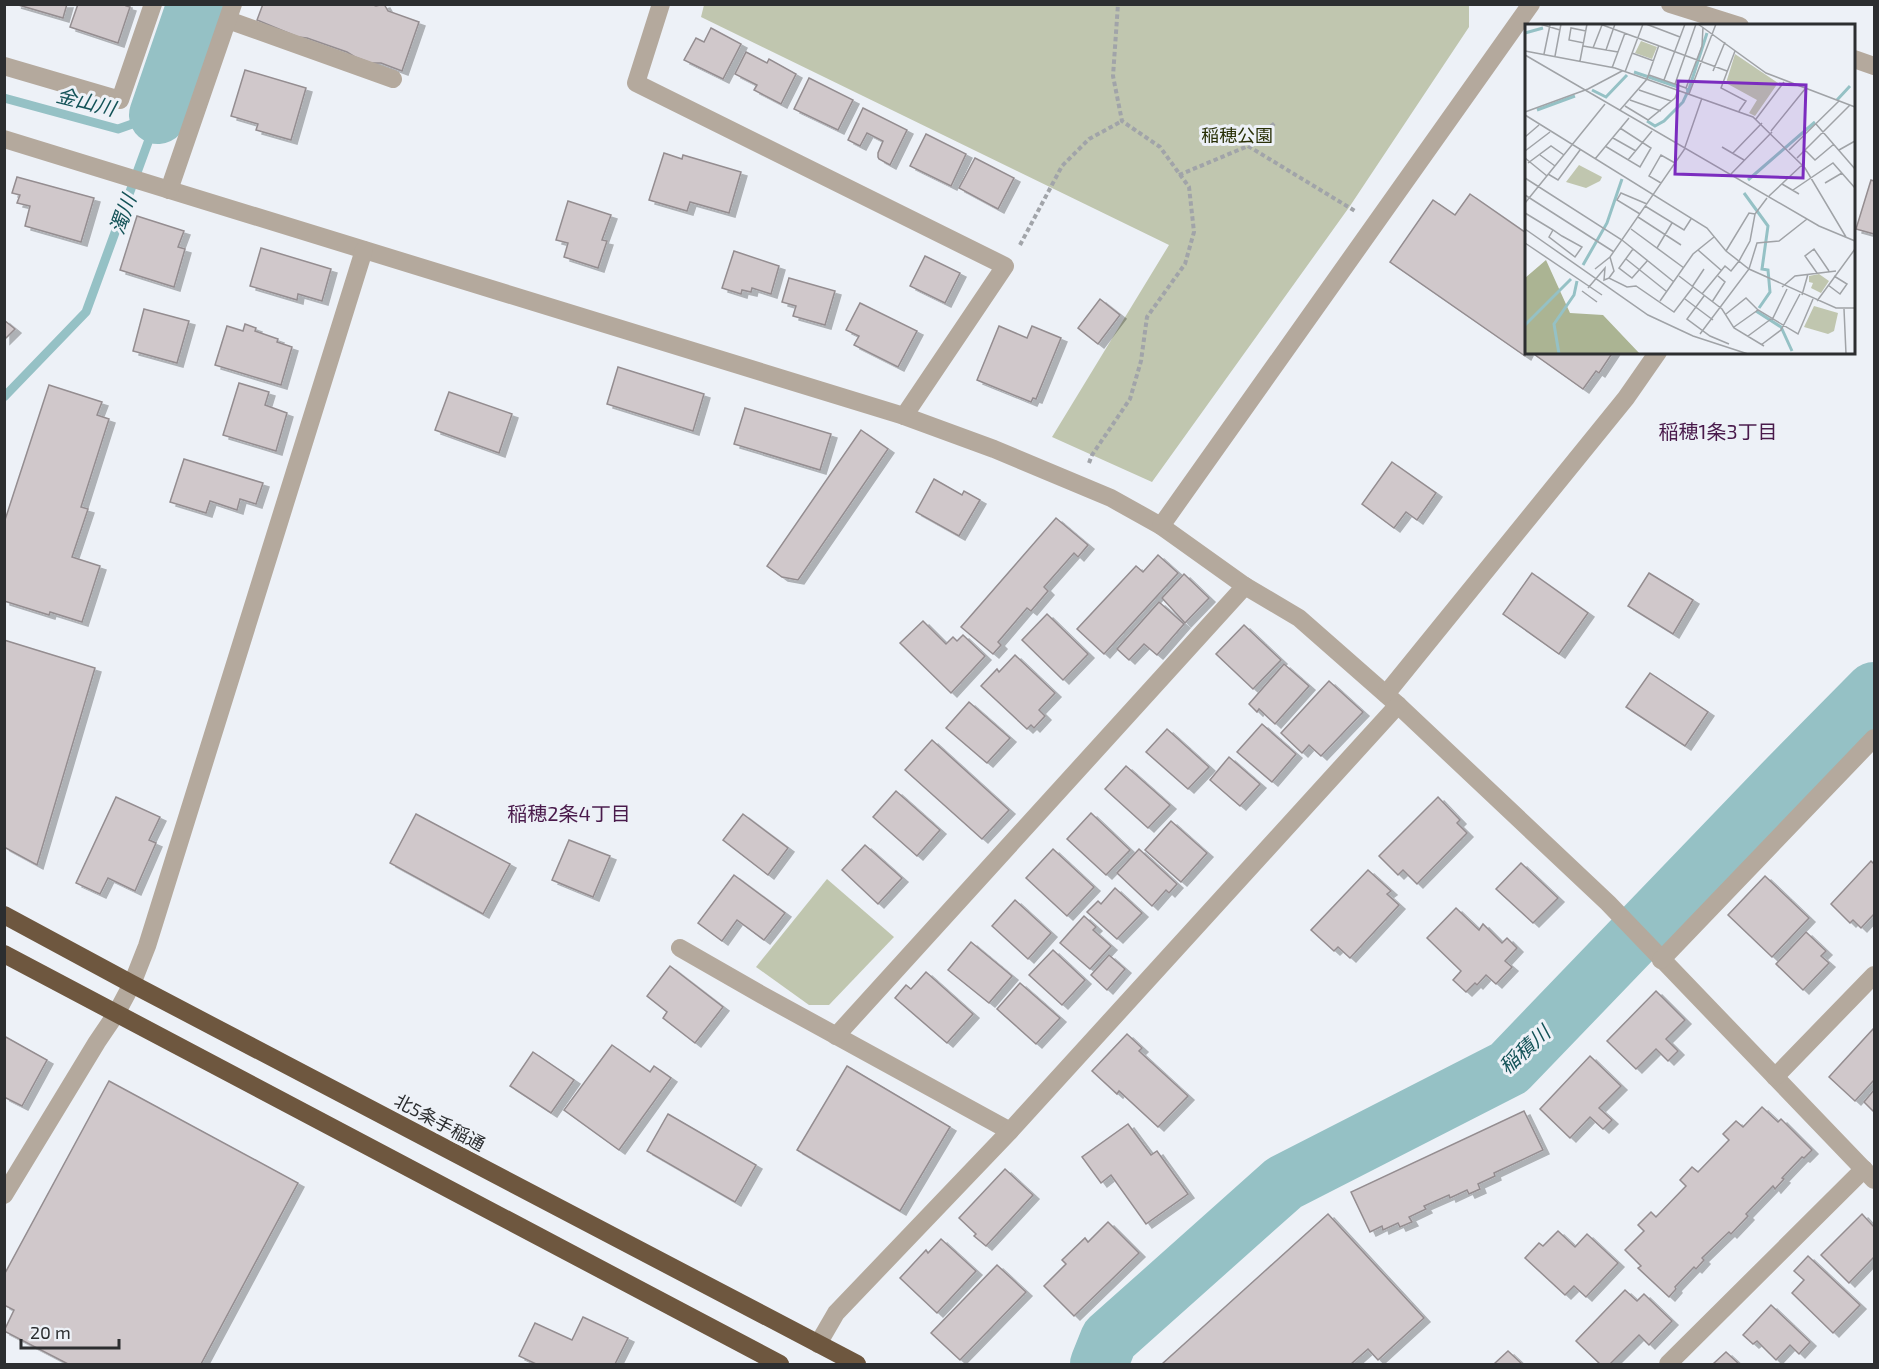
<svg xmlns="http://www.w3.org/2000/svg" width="1879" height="1369" viewBox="0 0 1879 1369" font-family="'Exo 2','Noto Sans JP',sans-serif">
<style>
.green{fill:#c0c6af}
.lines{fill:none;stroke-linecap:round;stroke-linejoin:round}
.stream{stroke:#95c1c5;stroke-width:9}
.river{stroke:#95c1c5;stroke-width:58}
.building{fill:#d0c8cb;stroke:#948d90;stroke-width:1.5;filter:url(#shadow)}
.path{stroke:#a1a4a9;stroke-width:4;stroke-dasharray:4.5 3;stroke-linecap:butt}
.minor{stroke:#b4a99d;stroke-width:18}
.highway{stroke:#6e573f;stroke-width:18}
.labels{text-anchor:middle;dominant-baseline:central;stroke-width:6;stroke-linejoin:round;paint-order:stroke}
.park-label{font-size:18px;fill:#293007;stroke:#edf1f7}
.street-label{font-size:18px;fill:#2c2e30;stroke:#edf1f7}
.water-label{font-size:20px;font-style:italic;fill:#145358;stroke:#edf1f7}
.neighbourhood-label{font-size:20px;fill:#491a4b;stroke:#edf1f7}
.inset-river{fill:none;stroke:#95c1c5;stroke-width:3}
.inset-road{fill:none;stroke:#a0a3a7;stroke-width:1.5}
.view{fill:#7b2cbf;fill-opacity:0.15;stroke:#7b2cbf;stroke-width:3}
.inset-edge{fill:none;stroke:#2c2e30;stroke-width:3}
</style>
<defs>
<filter id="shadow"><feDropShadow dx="6" dy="4" stdDeviation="0" flood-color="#0004"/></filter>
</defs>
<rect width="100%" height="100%" fill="#edf1f7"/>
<g class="green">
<path d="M704,5L1469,4V27L1350,206L1152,482L1052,437L1169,245L701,17Z"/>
<path d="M827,879L894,937L829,1005H809L756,967Z"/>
</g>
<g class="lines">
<g class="stream">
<path d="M4,98L118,129L158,115"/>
<path d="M4,397L86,312L158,115"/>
</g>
<g class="river">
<path d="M158,115L196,4"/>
<path d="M1099,1364L1109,1339L1284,1183L1509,1068L1783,783L1874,691"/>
</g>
</g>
<g class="building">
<path d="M15,4H67L63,18Z"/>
<path d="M78,4H126V6L130,7L118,43L70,27Z"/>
<path d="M263,4H370L376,6L384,4L388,11L419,22L402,71L381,63H371L355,57L347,52L307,38L298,37L257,20Z"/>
<path d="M711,28L741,44L723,79L684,60L696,38L704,42Z"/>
<path d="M746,52L767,63L769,59L796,74L781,104L754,90L757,85L735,74Z"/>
<path d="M245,70L306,88L291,140L256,130L258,124L231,116Z"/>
<path d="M809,78L853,100L838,130L794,109Z"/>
<path d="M863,108L907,130L890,165L879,159L878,157V153L883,141L867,133L860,146L848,140Z"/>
<path d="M926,134L966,154L951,186L910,166Z"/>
<path d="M664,153L682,159L683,155L741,172L729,213L690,202L687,211L649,200Z"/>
<path d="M975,158L1014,178L998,209L959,188Z"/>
<path d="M17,177L94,198L81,242L25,226L30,206L17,203L20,195L12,193Z"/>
<path d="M1871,180L1874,181V234L1856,229Z"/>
<path d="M1470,194L1526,233L1527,352L1525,356L1390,262L1433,200L1455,215Z"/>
<path d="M568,201L611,215L602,240L607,241L598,268L564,257L568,243L556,240Z"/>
<path d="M137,216L184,231L178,247L185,249L174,287L120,270Z"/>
<path d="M261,248L331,269L322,301L298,294L297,300L250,286Z"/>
<path d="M734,251L779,266L771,294L752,288L751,292L742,290L741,294L722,288Z"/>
<path d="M925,256L960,273L945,303L910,286Z"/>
<path d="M789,278L835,291L825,325L793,316L796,306L782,302Z"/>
<path d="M1100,299L1120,315L1098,344L1078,328Z"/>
<path d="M860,303L917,331L898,367L854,345L859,336L846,330Z"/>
<path d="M144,309L189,321L177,363L133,351Z"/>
<path d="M4,320L15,329L4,340Z"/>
<path d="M245,324L256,328L255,331L278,339L277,342L292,347L281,385L215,365L227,326L243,331Z"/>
<path d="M999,326L1027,338L1032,326L1061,338L1036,399L1033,398L1031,402L977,380Z"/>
<path d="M1531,352H1613L1599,373L1596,371L1583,389Z"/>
<path d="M618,367L704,394L693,431L607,404Z"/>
<path d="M239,383L269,392L265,405L287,413L276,451L223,435Z"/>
<path d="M49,385L102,402L97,415L109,419L81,507L88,509L72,557L100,566L82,622L50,612L49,615L4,601V523Z"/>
<path d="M449,392L512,414L499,453L435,430Z"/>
<path d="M745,408L831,434L820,470L734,444Z"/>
<path d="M861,430L888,449L798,580L782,577L767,566Z"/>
<path d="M184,459L263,483L256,504L240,499L237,510L210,501L206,513L170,502Z"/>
<path d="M1392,462L1436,493L1417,520L1406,512L1394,528L1362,504Z"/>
<path d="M934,479L962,495L964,491L980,500L959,536L916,512Z"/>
<path d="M1056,518L1088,545L1078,557L1074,553L1044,587L1048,591L1031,611L1027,608L998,642L1001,645L993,654L961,627Z"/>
<path d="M1158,555L1178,573L1104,654L1077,629L1136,566L1143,572Z"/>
<path d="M1532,573L1588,613L1559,654L1503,614Z"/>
<path d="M1649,573L1693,600L1673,634L1628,606Z"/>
<path d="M1184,574L1209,598L1185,623L1162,598Z"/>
<path d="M1159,602L1184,624L1157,655L1144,644L1129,660L1117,649Z"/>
<path d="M1047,614L1088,654L1063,680L1022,640Z"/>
<path d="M923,621L946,644L953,637L957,641L963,635L985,656L951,693L900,643Z"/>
<path d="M1244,625L1281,660L1253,689L1216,654Z"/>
<path d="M4,640L95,668L37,865L4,847Z"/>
<path d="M1015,655L1055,693L1039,710L1045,716L1034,728L1031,725L1027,729L981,686L997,669L999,672Z"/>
<path d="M1284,664L1309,686L1275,724L1259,709L1257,712L1249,704Z"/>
<path d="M1650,673L1708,712L1685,746L1626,707Z"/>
<path d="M1329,681L1363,712L1321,756L1309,745L1302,753L1281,733Z"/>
<path d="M969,702L1010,738L987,763L946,728Z"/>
<path d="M1262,724L1296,754L1272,782L1237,752Z"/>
<path d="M1167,729L1209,767L1188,789L1146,752Z"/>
<path d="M932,740L1009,810L982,839L905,770Z"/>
<path d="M1229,757L1260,784L1240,806L1210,780Z"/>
<path d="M1126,766L1170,805L1148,828L1105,789Z"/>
<path d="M896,791L940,830L917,856L873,817Z"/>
<path d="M116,797L160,817L149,840L156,843L135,891L108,878L100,894L76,883Z"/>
<path d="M1438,797L1460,820L1457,823L1467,833L1417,884L1403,870L1398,875L1379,856Z"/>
<path d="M1091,813L1130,850L1106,875L1067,839Z"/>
<path d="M416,814L510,864L483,914L390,863Z"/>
<path d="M743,814L788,848L768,875L723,840Z"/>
<path d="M1171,821L1207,853L1181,882L1145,850Z"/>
<path d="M569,840L610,856L593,897L552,880Z"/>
<path d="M865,845L902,878L878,904L842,870Z"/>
<path d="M1053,849L1094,887L1067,916L1026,878Z"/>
<path d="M1139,849L1177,884L1169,893L1166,890L1152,906L1117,873Z"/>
<path d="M1871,861L1874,864V914L1861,928L1853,920L1850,923L1831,904Z"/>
<path d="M1521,863L1558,898L1533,923L1496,889Z"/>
<path d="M1368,870L1391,891L1387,894L1399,905L1350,958L1338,947L1334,951L1311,930Z"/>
<path d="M734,875L785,913L764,940L737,920L722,941L698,923Z"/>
<path d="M1765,876L1809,918L1772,957L1728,915Z"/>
<path d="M1115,888L1142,913L1117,939L1087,912L1098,901L1101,904Z"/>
<path d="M1015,900L1051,933L1028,959L992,926Z"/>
<path d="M1456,908L1479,930L1483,924L1502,943L1507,938L1517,948L1505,961L1512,967L1496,984L1486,975L1477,985L1475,983L1466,992L1453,980L1461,971L1427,938Z"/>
<path d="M1084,916L1096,927L1093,930L1111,946L1090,969L1060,943Z"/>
<path d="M1806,932L1826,951L1821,956L1829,963L1803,990L1776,964Z"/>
<path d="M971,942L1012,976L989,1003L948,970Z"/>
<path d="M1053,950L1085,980L1062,1005L1029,975Z"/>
<path d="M1109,955L1125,969L1107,990L1091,975Z"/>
<path d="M670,966L723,1007L695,1043L663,1018L667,1012L647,996Z"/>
<path d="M926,972L973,1014L947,1043L895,998L906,985L911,989Z"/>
<path d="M1020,983L1060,1018L1036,1044L997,1009Z"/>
<path d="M1656,991L1685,1020L1666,1039L1678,1051L1668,1061L1656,1049L1636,1069L1607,1041Z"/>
<path d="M1874,1028V1080L1855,1101L1829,1077Z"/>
<path d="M1127,1034L1142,1048L1139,1051L1188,1096L1158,1127L1119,1091L1117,1094L1092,1071Z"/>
<path d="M4,1036L47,1060L22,1106L4,1097Z"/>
<path d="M612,1045L650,1072L654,1066L671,1078L619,1150L564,1110Z"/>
<path d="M533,1052L574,1080L551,1113L510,1086Z"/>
<path d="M1590,1056L1621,1086L1599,1108L1612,1120L1603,1129L1590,1117L1570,1138L1540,1109Z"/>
<path d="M847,1066L950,1127L900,1211L797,1150Z"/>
<path d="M109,1081L298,1183L201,1364H68L4,1331L14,1310L4,1305V1275Z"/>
<path d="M1874,1090V1112L1864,1102Z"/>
<path d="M1762,1107L1778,1122L1781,1119L1812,1150L1804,1158L1802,1157L1782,1178L1784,1179L1775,1189L1773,1186L1746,1214L1748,1216L1731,1234L1729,1232L1702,1258L1704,1260L1696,1269L1694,1267L1675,1287L1676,1289L1669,1297L1638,1268L1641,1266L1625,1250L1644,1231L1638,1225L1651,1212L1656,1217L1686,1186L1680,1180L1692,1167L1698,1172L1729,1140L1723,1134L1736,1121L1743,1127Z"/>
<path d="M1524,1111L1543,1150L1494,1173L1495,1176L1478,1184L1480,1189L1469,1194L1467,1190L1450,1198L1449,1195L1424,1206L1426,1209L1409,1217L1412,1222L1400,1227L1398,1223L1383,1230L1382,1226L1370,1232L1351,1192Z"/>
<path d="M668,1114L756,1165L735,1202L647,1151Z"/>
<path d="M1128,1124L1151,1155L1157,1151L1188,1194L1146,1224L1111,1175L1101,1183L1082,1157Z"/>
<path d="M1005,1169L1033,1195L986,1246L974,1236L976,1234L959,1218Z"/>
<path d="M1328,1214L1424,1318L1378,1360L1368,1349L1351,1364H1162Z"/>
<path d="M1862,1214L1874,1227V1257L1849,1283L1821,1255Z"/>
<path d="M1108,1222L1139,1253L1074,1316L1044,1286L1066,1264L1062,1260L1085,1238L1088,1242Z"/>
<path d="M1558,1231L1575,1247L1587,1234L1618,1263L1586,1297L1574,1286L1565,1295L1525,1258L1539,1243L1543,1246Z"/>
<path d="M941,1239L976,1271L937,1313L900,1278L926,1250L928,1253Z"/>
<path d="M1808,1256L1860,1305L1833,1333L1792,1293L1804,1280L1794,1271Z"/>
<path d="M997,1265L1026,1292L960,1360L931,1333Z"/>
<path d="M1625,1290L1637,1301L1644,1294L1672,1321L1649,1345L1639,1335L1610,1364H1600L1576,1341Z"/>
<path d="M1771,1305L1810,1342L1799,1354L1790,1345L1776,1360L1757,1341L1753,1344L1743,1335Z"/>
<path d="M583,1317L628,1338L615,1364H536L519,1356L535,1323L572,1340Z"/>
<path d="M1508,1351L1522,1364H1494Z"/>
<path d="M1726,1352L1739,1364H1713Z"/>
</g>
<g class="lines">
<g class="path">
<path d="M1248,146L1355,211"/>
<path d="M1179,175L1248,146L1276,122"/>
<path d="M1020,245L1062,166L1089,139L1122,121"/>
<path d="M1089,463L1092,455L1130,399L1141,361L1147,317L1185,264L1194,232L1189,187L1160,147L1122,121L1113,76L1118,4"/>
</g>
<g class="minor">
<path d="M661,4L636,83L1005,266L904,416"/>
<path d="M1670,4L1740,26"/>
<path d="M228,20L393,79"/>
<path d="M1854,59L1874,66"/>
<path d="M4,66L120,100L153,4"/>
<path d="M4,139L904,416L994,449L1111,498L1161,526L1245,586L1299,618L1398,705L1608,903L1874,1180"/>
<path d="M169,190L233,4"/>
<path d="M1161,526L1531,4"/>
<path d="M1386,694L1626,398L1658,352"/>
<path d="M680,948L762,995L1010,1131"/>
<path d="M1661,960L1874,738"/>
<path d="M836,1036L1245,586"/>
<path d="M1775,1077L1874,975"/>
<path d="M4,1195L97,1042L116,1014L132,984L147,946L364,250"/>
<path d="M818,1344L836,1313L1010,1131L1398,705"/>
<path d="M1668,1364L1864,1169"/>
</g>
<g class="highway">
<path d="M4,915L132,984L857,1364"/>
<path d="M4,954L780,1364"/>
</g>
</g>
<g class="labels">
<g class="park-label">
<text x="1237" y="135">稲穂公園</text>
</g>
<g class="street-label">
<text transform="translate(440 1122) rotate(28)">北5条手稲通</text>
</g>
<g class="water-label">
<text transform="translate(86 101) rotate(14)">金山川</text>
<text transform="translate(122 214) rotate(-70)">濁川</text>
<text transform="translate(1524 1049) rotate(-42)">稲積川</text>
</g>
<g class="neighbourhood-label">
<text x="1718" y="431">稲穂1条3丁目</text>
<text x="569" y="813">稲穂2条4丁目</text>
</g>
</g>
<g transform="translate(1525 24)">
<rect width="330" height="330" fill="#edf1f7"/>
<path d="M116,17L132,23L127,35L110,29ZM210,30L253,59L230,92L224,89L232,76L201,59ZM54,141L77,153L75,157L61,164L41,158ZM294,250L304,257L296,269L286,264L288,259L284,258V252ZM289,282L313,289L309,307L303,310L279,303Z" fill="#c0c6af"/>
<path d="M21,236L45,289L78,291L115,330H0V254Z" fill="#abb493"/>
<path class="inset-river" d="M0,9L18,4M109,48L153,63M164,65L182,9M67,66L81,73L102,51M312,76L325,62M12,86L50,72M122,97L130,102L139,97L158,78L164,65L161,66M223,156L290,98M219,169L243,202L237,245L243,246L245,268L234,284M58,241L82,199L97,155M231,287L256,303L267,327M0,301L46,255M34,330L29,300L49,271L52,257"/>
<path class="inset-road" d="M15,0L35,6M75,0L202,47M121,0L155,13M173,0L241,49L330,83M59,19L44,16L46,4L61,7M58,22L93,28M68,24L77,1M81,26L90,0M0,27L90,44L228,93L280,144L321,213M210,27L196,64L221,77L214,87M107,29L129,37M19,30L25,1M0,31L294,202L330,217M30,32L36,0M55,37L62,0M87,44L100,9M188,47L200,18M100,48L118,0M124,51L161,64L177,22L178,3M139,56L160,0M150,60L171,0M114,66L146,77M164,70L191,0M105,76L136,87M100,82L123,96L150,74L153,66M95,86L122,55L134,21M0,88L63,65L97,47M0,91L182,204L201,227L224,245L311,284H330M231,95L259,58M291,100L330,145M246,107L280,65M0,113L14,101M88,114L111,127M80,122L115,143L126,124L95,104M197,123L219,136M264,126L314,77M280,126L290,136L309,120M314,126L330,117M0,127L25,108M208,129L237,99M15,131L30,142M0,134L22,152M272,134L325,81M70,135L104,94M103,136L127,107M3,139L26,122L39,131M23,150L33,156L55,126M206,150L247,108M0,154L97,216L149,258M136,159L124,152L136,131L150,139M300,159L317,149M257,160L274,170M268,166L308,139L330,164M0,171L89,228M244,172L277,141M0,179L80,80M120,182L159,206L166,195M0,189L28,206L37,212L57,223L50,233L24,213L28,206M115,190L92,176L96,169L122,180M113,193L156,221M0,205L123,291L168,312L223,330M106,205L159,244M0,219L77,271M132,224L147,199M108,225L94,244L107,254L123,236M173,226L197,247M201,227L224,189L230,190M101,235L141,267M70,245L85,233L159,126L177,74M292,249L280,232L289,225L304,247M154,252L197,285L209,304L239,322M84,254L89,247L85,233M303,261L315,270L322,260L309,252M167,263L179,245M257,263L270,252L311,247M63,264L80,244L79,256L84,254L102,263L111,262L149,288L168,263M57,267L72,278M177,270L200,242L206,247L214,237L225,217L230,190L242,174M277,271L283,250M179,272L162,295L185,312L204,320M160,275L188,296M135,277L168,230L189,213M292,277L330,225M187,278L200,258L193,252M319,285L321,330M201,290L221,274L233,286L273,310L288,275M247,296L262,265M209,303L233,286M175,310L224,245L232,219L254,217L282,195M223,312L246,295M236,321L256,306L275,270"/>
<path class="view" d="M153,57L281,61L278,154L150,150Z"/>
<rect width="330" height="330" class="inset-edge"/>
</g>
<rect width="1879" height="1369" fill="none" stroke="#2c2e30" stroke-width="12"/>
<path d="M21 1339v9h98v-9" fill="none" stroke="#2c2e30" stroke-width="3"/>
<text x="30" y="1339" font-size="18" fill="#2c2e30" stroke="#edf1f7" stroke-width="4.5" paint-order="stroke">20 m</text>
</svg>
